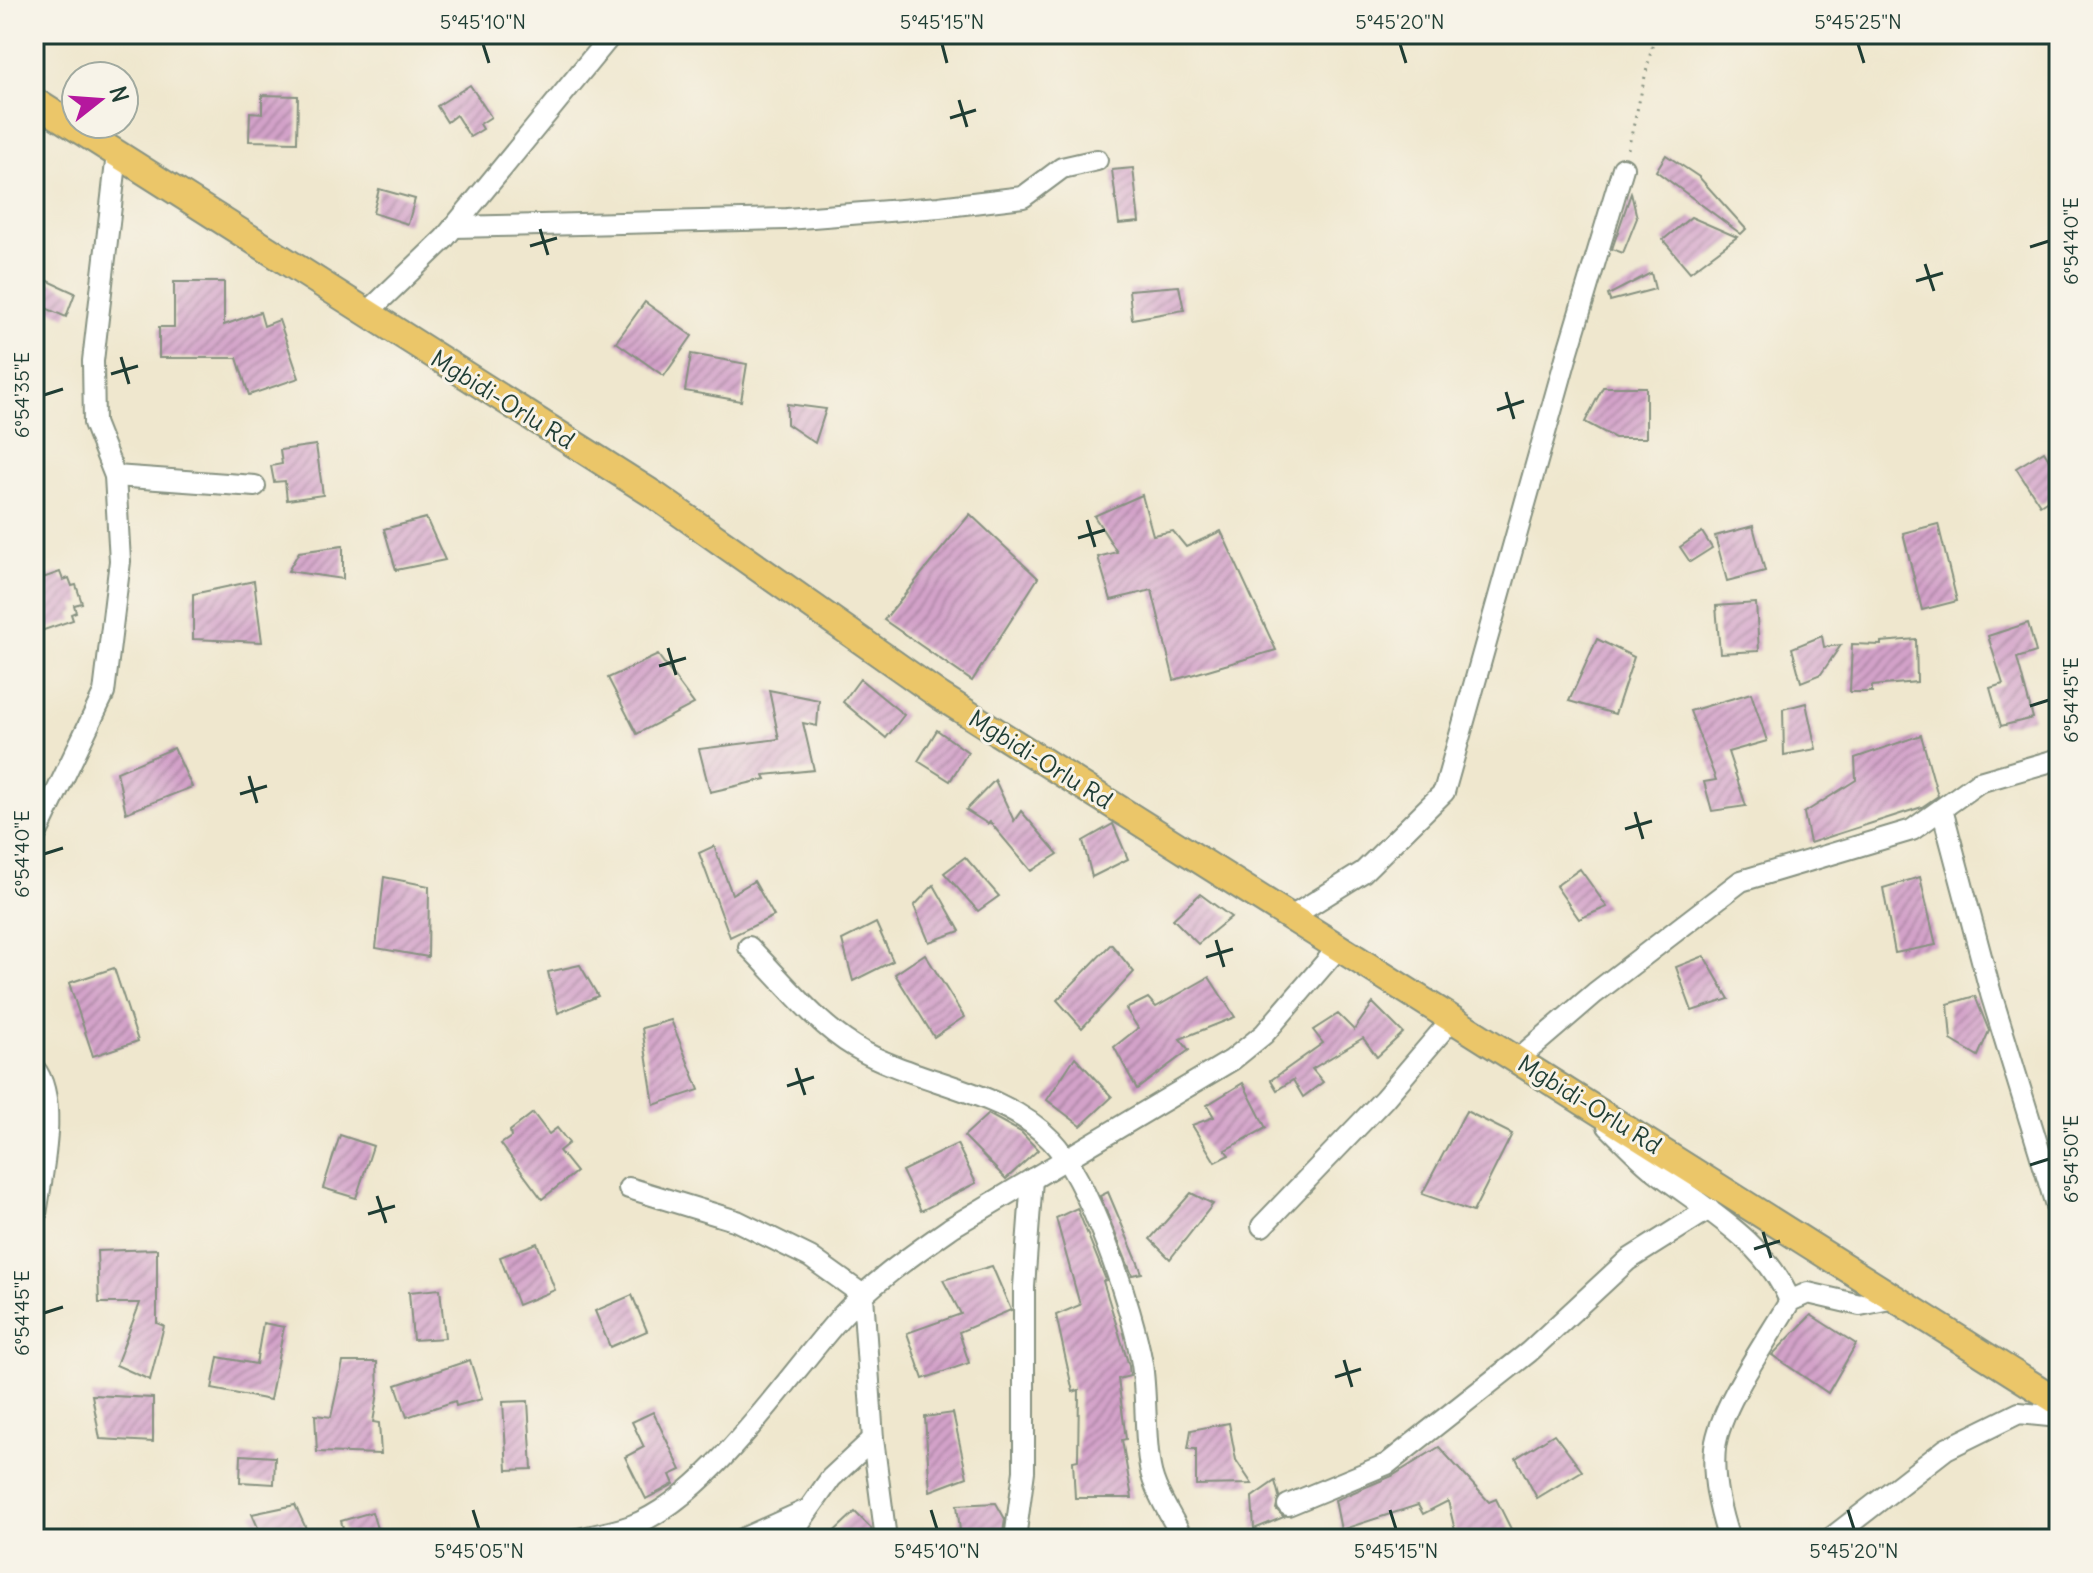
<svg xmlns="http://www.w3.org/2000/svg" width="2093" height="1573" viewBox="0 0 2093 1573" font-family="Delius,sans-serif">
<style>
.building{fill:url(#building-hatch)}
.lines{fill:none;stroke-linecap:round;stroke-linejoin:round}
.minor-casing{stroke:#879281;stroke-width:24}
.major-casing{stroke:#879281;stroke-width:30}
.path{stroke:#879281;stroke-width:3;stroke-dasharray:2 6;stroke-linecap:butt}
.minor{stroke:#fff;stroke-width:20}
.major{stroke:#ebc669;stroke-width:26}
.ticks{fill:none;stroke:#1f3d34;stroke-width:3}
.labels{text-anchor:middle;dominant-baseline:central;stroke-width:6;stroke-linejoin:round;paint-order:stroke}
.street-label{font-size:24px;fill:#1f3d34;stroke:#f7f3e8}
.neatline{fill:none;stroke:#1f3d34;stroke-width:3}
.ticks-label{font-size:20px;text-anchor:middle;fill:#1f3d34}
</style>
<defs>
<pattern id="building-hatch" width="6" height="6" patternUnits="userSpaceOnUse" patternTransform="scale(2)"><rect width="6" height="6" fill="#d3a2c9"/><path d="M-1 1l2-2M0 6l6-6M5 7l2-2" fill="none" stroke="#ab85a4"/></pattern>
</defs>
<rect width="100%" height="100%" fill="#f7f3e8"/>
<filter id="ink" filterUnits="userSpaceOnUse"><feTurbulence type="fractalNoise" baseFrequency=".0125" numOctaves="2"/><feDisplacementMap in="SourceGraphic" scale="16" xChannelSelector="R" yChannelSelector="G"/><feConvolveMatrix kernelMatrix="1 2 1 2 8 2 1 2 1" color-interpolation-filters="sRGB"/></filter>
<filter id="wash" filterUnits="userSpaceOnUse"><feTurbulence type="fractalNoise" baseFrequency=".006" numOctaves="4" result="noise"/><feDisplacementMap in="SourceGraphic" scale="32" xChannelSelector="R" yChannelSelector="G"/><feGaussianBlur stdDeviation="1.8" result="paint"/><feColorMatrix in="noise" values="0 0 0 0 0 0 0 0 0 0 0 0 0 0 0 0 0 1.4 0 .05"/><feComposite in="paint" operator="in"/></filter>
<g filter="url(#wash)">
<rect width="100%" height="100%" fill="#efe7ce"/>
<g id="blocks">
<g class="building">
<path d="M470,85L491,117L480,124L483,129L470,137L456,115L447,122L437,106Z"/>
<path d="M262,95L298,96L297,142L249,141L250,112L262,113Z"/>
<path d="M1666,155L1699,177L1746,229L1741,234L1656,171Z"/>
<path d="M1133,168L1139,222L1119,224L1112,170Z"/>
<path d="M379,189L415,199L408,224L373,213Z"/>
<path d="M1631,193L1637,218L1623,253L1612,249Z"/>
<path d="M1691,217L1737,237L1690,272L1663,240Z"/>
<path d="M1651,273L1655,289L1610,301L1608,295Z"/>
<path d="M42,278L75,293L66,317L34,303Z"/>
<path d="M174,282H224V325L260,312L264,326L279,320L299,378L249,395L237,358H159V327H174Z"/>
<path d="M1179,286L1184,310L1132,319L1129,290Z"/>
<path d="M645,302L692,336L664,376L616,342Z"/>
<path d="M691,354L747,364L741,401L685,391Z"/>
<path d="M1603,387H1646V438H1615L1585,422Z"/>
<path d="M787,404L826,409L815,443L787,424Z"/>
<path d="M316,445L323,495L287,500L285,481L274,482L271,466L282,464L280,450Z"/>
<path d="M2044,451L2059,475V493L2040,505L2016,468Z"/>
<path d="M1142,495L1153,535L1173,531L1186,547L1221,531L1276,650L1174,680L1152,590L1111,600L1098,557L1117,552L1094,516Z"/>
<path d="M970,514L1038,578L972,681L884,620Z"/>
<path d="M426,518L445,560L396,570L384,529Z"/>
<path d="M1938,524L1957,601L1922,610L1903,533Z"/>
<path d="M1753,526L1765,571L1727,581L1715,536Z"/>
<path d="M1702,532L1712,548L1690,562L1680,547Z"/>
<path d="M343,546V579L288,571L299,552Z"/>
<path d="M60,572L63,580L69,578L72,586L76,585L82,603L74,605L76,612L71,614L73,620L41,631L34,611V581Z"/>
<path d="M254,581L262,642L193,639V594Z"/>
<path d="M1756,603L1759,651L1720,653L1716,606Z"/>
<path d="M2028,623L2036,652L2017,658L2033,718L2001,726L1990,688L2003,684L1988,636Z"/>
<path d="M1822,636L1824,647L1841,645L1821,674L1801,682L1792,648Z"/>
<path d="M1597,639L1634,657L1615,714L1569,701Z"/>
<path d="M1916,639L1917,682L1872,686V692H1850L1852,644L1881,645V642Z"/>
<path d="M658,655L694,704L637,734L608,678Z"/>
<path d="M860,679L904,715L886,738L843,702Z"/>
<path d="M769,690L819,700L817,726L803,723L814,770L764,775L766,779L710,792L699,749L779,739Z"/>
<path d="M1751,693L1767,741L1728,752L1746,806L1712,811L1704,782L1716,780L1690,711Z"/>
<path d="M1806,703L1816,749L1784,755L1783,709Z"/>
<path d="M937,730L968,752L950,781L918,761Z"/>
<path d="M1921,735L1938,796L1922,807L1810,843L1804,813L1856,780L1855,758Z"/>
<path d="M174,748L192,787L126,813L117,772Z"/>
<path d="M995,780L1014,821L1021,811L1058,854L1031,871L990,822L988,824L966,810Z"/>
<path d="M1113,824L1128,859L1092,877L1083,841Z"/>
<path d="M714,846L732,894L754,881L774,916L730,937L699,853Z"/>
<path d="M965,857L999,896L978,911L944,873Z"/>
<path d="M1580,869L1607,907L1579,919L1556,886Z"/>
<path d="M384,877L429,886L428,957L376,948Z"/>
<path d="M1920,877L1936,945L1895,953L1883,888Z"/>
<path d="M934,885L960,931L929,942L914,906Z"/>
<path d="M1200,894L1231,917L1198,944L1173,919Z"/>
<path d="M876,923L893,961L853,981L842,940Z"/>
<path d="M1111,944L1134,972L1082,1028L1057,1000Z"/>
<path d="M925,954L964,1017L934,1037L895,974Z"/>
<path d="M1704,956L1729,999L1692,1011L1676,967Z"/>
<path d="M580,965L598,996L558,1013L548,972Z"/>
<path d="M114,968L138,1041L93,1056L69,983Z"/>
<path d="M1209,977L1235,1017L1180,1039L1189,1050L1137,1089L1114,1047L1138,1028L1126,1009L1148,998L1156,1007Z"/>
<path d="M1975,996L1989,1031L1978,1056L1951,1040L1948,1004Z"/>
<path d="M1373,1003L1403,1033L1377,1057L1363,1038L1312,1069L1323,1082L1303,1097L1293,1080L1277,1090L1271,1080L1323,1043L1313,1030L1338,1014L1354,1030Z"/>
<path d="M671,1020L699,1090L654,1105L642,1028Z"/>
<path d="M1075,1057L1112,1097L1081,1126L1047,1100Z"/>
<path d="M1243,1083L1266,1128L1225,1150L1229,1155L1215,1162L1192,1125L1214,1117L1207,1105Z"/>
<path d="M1466,1111L1512,1134L1473,1212L1422,1194Z"/>
<path d="M533,1113L549,1134L557,1128L569,1143L559,1151L576,1172L542,1199L501,1144L511,1137L510,1131Z"/>
<path d="M988,1114L1021,1132L1038,1150L1006,1179L964,1136Z"/>
<path d="M340,1135L373,1146L356,1198L323,1188Z"/>
<path d="M957,1144L976,1183L921,1211L902,1171Z"/>
<path d="M1108,1192L1138,1263L1142,1273L1132,1275L1100,1196Z"/>
<path d="M1191,1193L1213,1204L1170,1259L1150,1239Z"/>
<path d="M1077,1208L1106,1280L1103,1281L1129,1366L1130,1376L1118,1379L1126,1439L1122,1440L1132,1498H1075L1073,1461L1078,1460L1079,1390L1073,1392L1056,1315L1080,1305L1056,1218Z"/>
<path d="M537,1243L555,1290L518,1305L500,1257Z"/>
<path d="M157,1249V1323L164,1326L150,1380L116,1365L140,1303H99L97,1251Z"/>
<path d="M992,1266L1011,1310L959,1332L969,1363L923,1379L907,1333L961,1314L943,1280Z"/>
<path d="M440,1289L445,1338L413,1340L409,1292Z"/>
<path d="M632,1295L647,1331L610,1347L595,1311Z"/>
<path d="M1811,1315L1856,1344L1828,1393L1772,1355Z"/>
<path d="M263,1323L284,1327L270,1400L212,1389L218,1357L256,1364Z"/>
<path d="M470,1360L482,1399L456,1406L455,1401L407,1417L396,1385Z"/>
<path d="M343,1362H377L378,1393L373,1422L379,1423L381,1454L317,1452L315,1415L331,1417Z"/>
<path d="M92,1395L153,1398V1442L100,1439Z"/>
<path d="M528,1401L532,1469L507,1470L503,1402Z"/>
<path d="M653,1412L681,1470L670,1475L674,1484L646,1499L625,1457L644,1447L632,1422Z"/>
<path d="M953,1413L967,1477L930,1491L925,1417Z"/>
<path d="M1229,1423L1236,1460L1252,1484L1196,1485V1449H1188L1191,1430Z"/>
<path d="M1554,1434L1582,1471L1537,1498L1516,1458Z"/>
<path d="M1439,1447L1489,1502L1496,1499L1516,1539H1457L1448,1501L1423,1514L1418,1505L1341,1530L1335,1500L1392,1476Z"/>
<path d="M241,1455L275,1457L274,1484L240,1482Z"/>
<path d="M1275,1481L1279,1496L1276,1509L1284,1517L1254,1529L1252,1497Z"/>
<path d="M996,1503L1005,1519L1002,1539H961L957,1505Z"/>
<path d="M295,1505L311,1539H263L252,1514Z"/>
<path d="M372,1512L378,1532L364,1536L366,1539H346L341,1521Z"/>
<path d="M855,1512L871,1528L873,1539H826Z"/>
</g>
</g>
</g>
<g filter="url(#ink)">
<use href="#blocks" fill-opacity="0" stroke="#879281" stroke-width="2"/>
<g class="lines">
<g class="minor-casing">
<g id="minor">
<path d="M454,227L787,219L939,207L1023,197L1062,168L1097,160"/>
<path d="M367,313L444,239L612,34"/>
<path d="M115,476L255,486"/>
<path d="M1942,809L1991,994L2059,1215"/>
<path d="M34,839L104,693L120,561L115,476L94,423L93,361L117,154"/>
<path d="M1291,917L1363,872L1444,792L1568,351L1623,168"/>
<path d="M749,947C782,980 815,1023 855,1047C916,1084 1001,1088 1051,1140C1089,1179 1133,1309 1142,1364C1147,1398 1144,1433 1150,1467C1154,1491 1172,1517 1183,1539"/>
<path d="M1518,1059L1595,993L1741,881L1912,830L1979,782L2059,759"/>
<path d="M34,1068C62,1101 38,1188 34,1230"/>
<path d="M1608,1126C1623,1141 1637,1156 1653,1169C1704,1209 1764,1239 1790,1301"/>
<path d="M629,1188L737,1221L810,1257L863,1295L873,1439L886,1539"/>
<path d="M1262,1226L1384,1099L1453,1018"/>
<path d="M1288,1505L1387,1464L1529,1352L1628,1260L1709,1209"/>
<path d="M578,1539C595,1535 614,1532 631,1526C708,1497 784,1381 838,1320C870,1284 912,1255 952,1227L1232,1060L1264,1034L1339,947"/>
<path d="M742,1539L807,1510"/>
<path d="M788,1539L831,1478L873,1439"/>
<path d="M1015,1539L1024,1471V1287L1032,1179"/>
<path d="M1729,1539C1720,1512 1712,1477 1715,1448C1720,1406 1768,1339 1790,1301L1808,1293L1860,1305L1895,1298"/>
<path d="M1830,1539L1946,1449L2019,1413L2059,1417"/>
</g>
</g>
<g class="major-casing">
<path id="major" d="M34,101L656,496L940,696L2059,1402"/>
</g>
<path class="path" d="M1628,149L1655,34"/>
<use href="#minor" class="minor"/>
<use href="#major" class="major"/>
</g>
</g>
<path class="ticks" d="M483,44L489,63M942,44L947,63M1400,44L1406,63M1858,44L1864,63M959,100L967,127M950,118L976,110M540,229L548,255M530,246L557,238M2030,247L2049,241M1925,264L1934,291M1916,281L1943,273M121,357L129,384M111,374L138,366M1506,392L1514,419M44,395L63,389M1497,410L1524,401M1087,520L1095,547M1078,538L1105,530M668,648L676,675M659,666L686,658M2030,706L2049,700M249,776L257,803M240,794L267,786M1635,812L1643,839M1625,829L1652,821M44,854L63,848M1216,940L1224,967M1206,957L1233,949M796,1068L805,1095M787,1086L814,1077M2030,1165L2049,1159M377,1196L386,1223M368,1214L395,1206M1763,1232L1771,1258M1754,1249L1780,1241M44,1313L63,1307M1344,1360L1352,1387M1335,1377L1361,1369M473,1510L479,1529M931,1510L937,1529M1390,1510L1396,1529M1848,1510L1854,1529"/>
<g class="labels">
<g class="street-label">
<text transform="translate(503 399) rotate(32)">Mgbidi-Orlu Rd</text>
<text transform="translate(1041 759) rotate(32)">Mgbidi-Orlu Rd</text>
<text transform="translate(1590 1104) rotate(32)">Mgbidi-Orlu Rd</text>
</g>
</g>
<rect width="2093" height="1573" fill="none" stroke="#f7f3e8" stroke-width="88"/>
<g transform="translate(100 100) rotate(73)"><circle r="38" fill="#f7f3e8" stroke="#a1aaa0" stroke-width="2"/>
<path d="M0-6L14 30L0 20L-14 30Z" fill="#b5179e"/>
<text y="-12" font-size="22" font-weight="bold" text-anchor="middle" fill="#1f3d34">N</text>
</g>
<rect x="44" y="44" width="2005" height="1485" class="neatline"/>
<g class="ticks-label">
<text x="483" y="29">5°45'10"N</text>
<text x="942" y="29">5°45'15"N</text>
<text x="1400" y="29">5°45'20"N</text>
<text x="1858" y="29">5°45'25"N</text>
<text transform="translate(2071 241) rotate(-90)" y="7">6°54'40"E</text>
<text transform="translate(22 395) rotate(-90)" y="7">6°54'35"E</text>
<text transform="translate(2071 700) rotate(-90)" y="7">6°54'45"E</text>
<text transform="translate(22 854) rotate(-90)" y="7">6°54'40"E</text>
<text transform="translate(2071 1159) rotate(-90)" y="7">6°54'50"E</text>
<text transform="translate(22 1313) rotate(-90)" y="7">6°54'45"E</text>
<text x="479" y="1558">5°45'05"N</text>
<text x="937" y="1558">5°45'10"N</text>
<text x="1396" y="1558">5°45'15"N</text>
<text x="1854" y="1558">5°45'20"N</text>
</g>
</svg>
